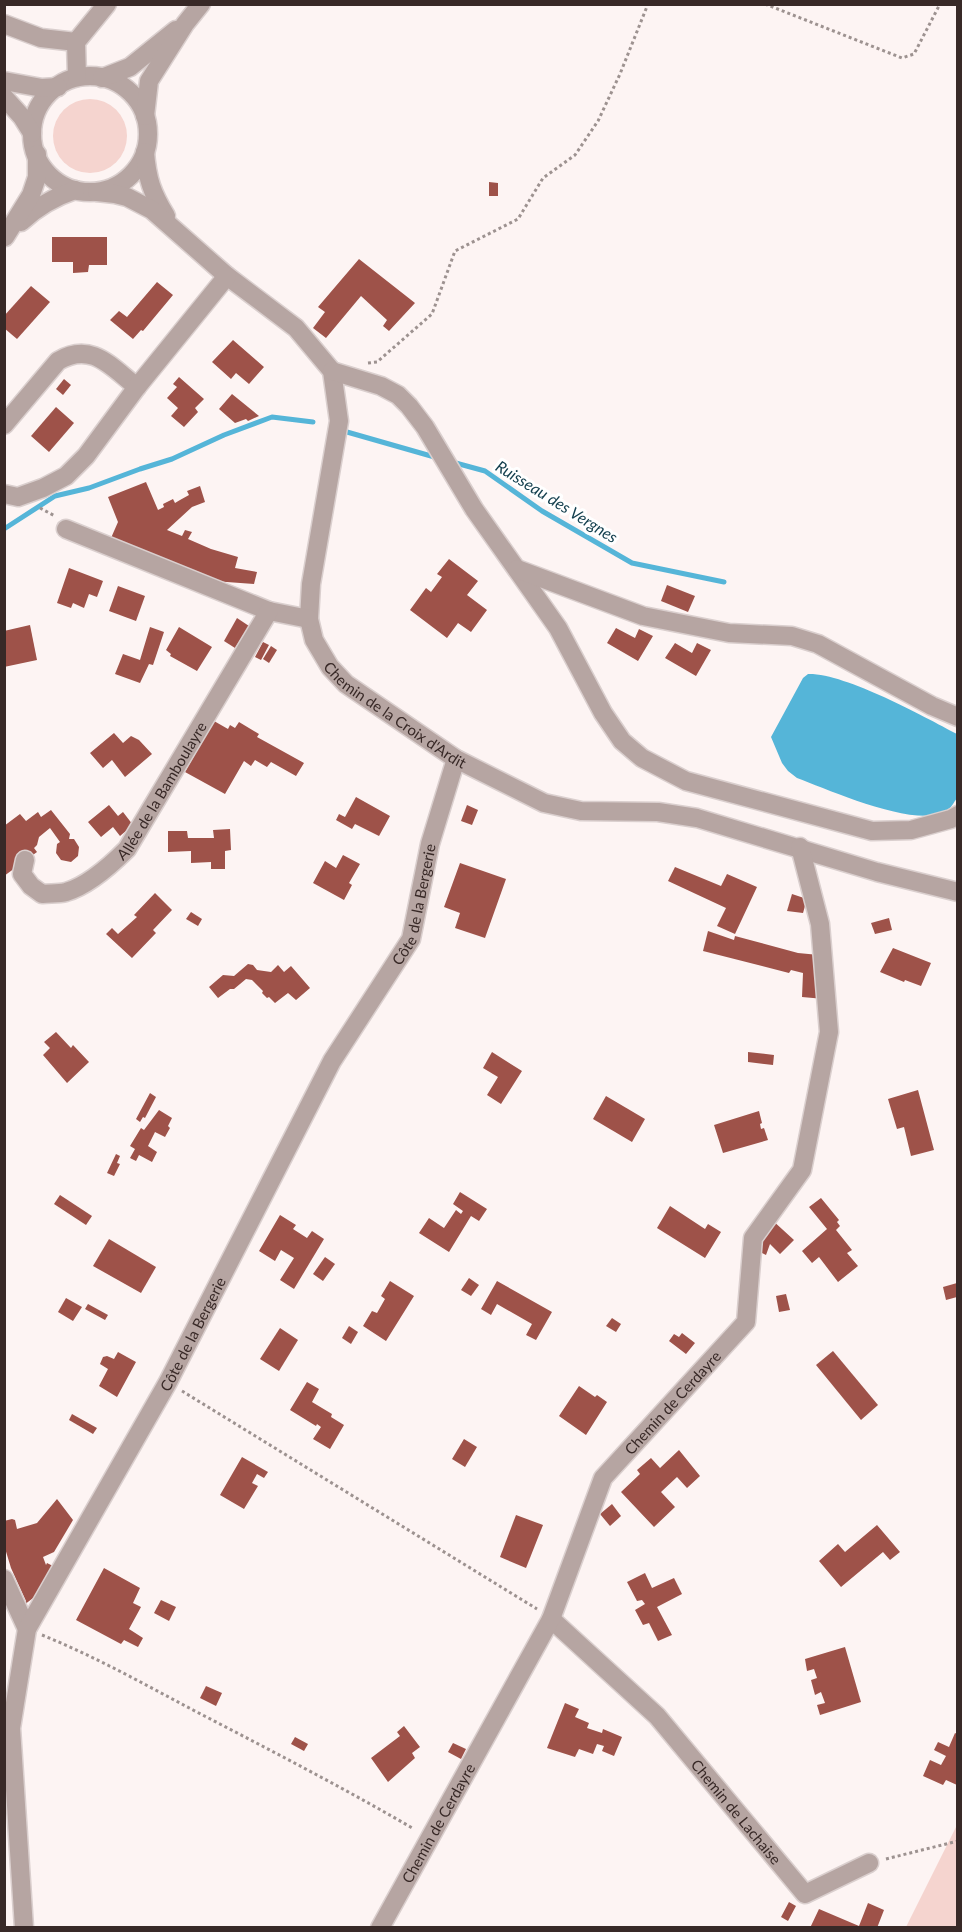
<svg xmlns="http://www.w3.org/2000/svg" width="962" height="1932" viewBox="0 0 962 1932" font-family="Lato,sans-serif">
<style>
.green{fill:#f5d4cf}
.water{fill:#55b5d8}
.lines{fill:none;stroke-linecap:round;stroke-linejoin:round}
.stream{stroke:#55b5d8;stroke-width:5}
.building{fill:#9e5249}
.minor-casing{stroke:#dacfce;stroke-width:21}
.path{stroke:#9d9290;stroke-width:3;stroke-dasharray:3 3;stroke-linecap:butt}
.minor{stroke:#b6a5a2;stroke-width:18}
.labels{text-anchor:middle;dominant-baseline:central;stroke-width:6;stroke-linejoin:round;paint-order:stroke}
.street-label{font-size:15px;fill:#382927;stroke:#fff}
.water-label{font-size:16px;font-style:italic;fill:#15404f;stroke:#fff}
</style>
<rect width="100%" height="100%" fill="#fdf4f3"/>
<g class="green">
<circle cx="90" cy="136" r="37"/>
<path d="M957,1825V1927H906Z"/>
</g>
<path class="water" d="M808,674C845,673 923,716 957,734V798C954,802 950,810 945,812C914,828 829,790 797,778L788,771L782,763L771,737L803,678Z"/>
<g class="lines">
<g class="stream">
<path d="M340,430L438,458"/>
<path d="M452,462L485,471L542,511L632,563L724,582"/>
<path d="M4,529L55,496L89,488L140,469L172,459L224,435L272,417L313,422"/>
</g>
</g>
<g class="building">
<path d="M489,182L498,183V196H489Z"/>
<path d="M52,237H107V265H89L88,272L73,273V262H52Z"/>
<path d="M359,259L415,303L389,331L383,326L387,320L361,296L326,338L313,328L325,312L318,307Z"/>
<path d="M157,282L173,295L143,331L141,330L133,339L110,320L119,311L127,317Z"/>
<path d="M31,286L50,302L17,339L4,328V316Z"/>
<path d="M233,340L264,367L249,384L236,373L231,379L212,362Z"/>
<path d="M179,377L204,399L195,408L198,412L184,427L171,416L178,408L167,398L177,387L173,384Z"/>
<path d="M64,379L71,385L63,395L56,389Z"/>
<path d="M232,394L259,416L248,421L246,419L235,423L219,409Z"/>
<path d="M56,407L74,423L49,452L31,436Z"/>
<path d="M146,482L158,510L164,507L163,504L173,499L175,503L180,500L189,495L187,491L200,486L205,502L192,507L167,530L182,536L185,530L192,532L188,539L211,549L238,557L235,568L257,572L254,584L213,581L111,538L118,522L108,497Z"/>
<path d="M449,559L478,581L467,595L487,610L471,632L458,623L447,638L410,610L426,588L431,592L442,577L437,574Z"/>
<path d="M69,568L103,581L97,597L89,594L84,608L73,603L71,608L57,603Z"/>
<path d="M667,585L695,596L688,612L661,601Z"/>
<path d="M118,586L145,596L136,621L109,611Z"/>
<path d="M237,618L249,626L235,648L224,641Z"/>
<path d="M30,625L37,660L4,667V631Z"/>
<path d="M150,627L164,632L153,665L149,664L140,683L115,674L123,654L140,660Z"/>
<path d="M179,627L212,647L197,671L170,656L171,654L166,650Z"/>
<path d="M616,628L635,638L639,629L653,636L638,661L607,643Z"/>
<path d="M263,642L269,645L261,660L255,657Z"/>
<path d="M675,643L692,653L697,643L711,650L696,676L665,658Z"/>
<path d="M271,646L277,650L269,663L263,659Z"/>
<path d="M214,721L228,729L230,725L235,728L239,722L259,734L257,737L304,763L296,776L271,762L267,767L255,760L251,766L244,761L225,794L185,772Z"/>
<path d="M114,733L123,743L131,736L139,740L152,754L125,777L112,760L103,768L90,753Z"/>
<path d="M356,797L390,816L379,836L355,824L352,829L336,820L339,814L345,817Z"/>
<path d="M109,805L118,816L123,812L133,825L120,836L113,827L101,837L88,822Z"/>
<path d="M467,805L478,810L472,825L461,821Z"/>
<path d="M51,810L70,834L69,839H74L79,847L78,856L71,862L61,860L56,853L57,844L60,842L50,828L39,837L37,845L34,848L37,852L4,876V826L20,814L26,821L38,812L41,817Z"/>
<path d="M230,829L231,850L225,851V869H211V862L191,863V851L168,852V831H187L188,838H214L213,830Z"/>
<path d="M343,855L360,864L349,883L352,885L344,900L313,883L325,861L336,868Z"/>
<path d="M460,863L506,879L485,938L455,928L460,913L444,907Z"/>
<path d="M675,867L721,886L727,874L757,887L735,934L717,926L726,908L668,881Z"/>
<path d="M155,893L172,910L153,930L156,933L132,958L106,934L112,928L118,934L137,917L134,915Z"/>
<path d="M792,894L807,899L803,913L787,911Z"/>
<path d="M191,912L202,919L198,926L186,919Z"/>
<path d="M889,918L892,930L875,934L871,923Z"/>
<path d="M708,931L734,940L735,936L798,953L819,955L824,999L802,997L803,973L791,970L789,973L703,951Z"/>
<path d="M893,948L931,963L921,986L905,980L904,982L880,972Z"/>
<path d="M248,964L253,965L257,970L271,972L278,965L284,972L291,966L310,988L296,1000L288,993L275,1003L269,997L267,998L262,993L263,991L252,980L246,979L234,989H230L218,998L209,987L223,975L234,976Z"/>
<path d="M56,1032L71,1048L73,1045L89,1062L67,1083L43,1055L50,1048L44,1042Z"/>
<path d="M492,1052L522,1071L501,1104L487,1095L498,1077L483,1068Z"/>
<path d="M748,1052L774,1055L773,1065L748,1062Z"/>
<path d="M918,1090L934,1150L911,1156L904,1127L897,1129L888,1099Z"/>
<path d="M150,1093L156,1097L145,1118L143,1117L140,1122L136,1119Z"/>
<path d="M606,1096L645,1119L632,1142L593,1119Z"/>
<path d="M159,1110L172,1118L168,1126L170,1128L165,1137L155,1132L148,1146L157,1152L152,1162L139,1155L136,1161L130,1158L135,1149L130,1146L141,1128L144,1130Z"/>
<path d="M759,1111L762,1123L760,1124L761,1129L764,1128L768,1140L723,1153L714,1125Z"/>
<path d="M116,1154L120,1156L117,1163L120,1164L114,1176L107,1173Z"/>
<path d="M460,1192L487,1209L479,1221L471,1216L449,1252L419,1233L429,1218L444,1228L456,1210L461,1214L463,1211L453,1204Z"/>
<path d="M60,1195L92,1216L86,1225L54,1204Z"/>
<path d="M821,1198L839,1220L837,1222L840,1226L836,1230L852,1250L847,1253L858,1266L838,1282L819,1257L812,1263L802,1251L827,1229L809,1207Z"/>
<path d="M670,1206L705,1229L708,1224L721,1232L705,1258L657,1228Z"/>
<path d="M280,1215L296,1225L293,1229L307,1238L312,1231L324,1239L294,1289L280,1280L294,1258L281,1250L275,1261L259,1251Z"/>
<path d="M771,1219L794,1240L780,1254L770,1244L766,1255L756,1250Z"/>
<path d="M109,1239L156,1267L141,1293L93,1266Z"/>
<path d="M325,1257L335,1264L323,1281L313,1274Z"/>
<path d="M469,1278L479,1285L471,1296L461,1290Z"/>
<path d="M390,1281L414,1296L386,1341L363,1326L372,1311L377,1313L385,1299L381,1296Z"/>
<path d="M497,1281L552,1312L536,1340L526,1335L532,1324L497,1304L491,1315L481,1309Z"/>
<path d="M957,1283V1297L946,1300L943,1287Z"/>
<path d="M786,1294L790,1310L779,1312L776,1296Z"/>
<path d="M66,1298L82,1307L73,1321L58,1312Z"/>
<path d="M88,1304L108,1315L105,1320L85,1309Z"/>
<path d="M612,1318L621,1324L616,1332L606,1326Z"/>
<path d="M349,1326L358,1332L351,1344L342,1338Z"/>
<path d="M280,1328L298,1340L279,1371L260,1359Z"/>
<path d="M682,1333L695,1343L686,1354L669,1341L674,1334L679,1337Z"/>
<path d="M833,1351L878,1405L861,1420L816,1365Z"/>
<path d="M118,1352L136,1362L117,1397L99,1386L108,1369L100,1364L103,1357L107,1356L114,1359Z"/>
<path d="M307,1382L319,1389L312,1402L332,1414L331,1417L344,1425L330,1449L313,1439L321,1427L317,1424L316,1426L290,1410Z"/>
<path d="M579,1386L595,1397L597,1395L607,1402L586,1435L559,1416Z"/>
<path d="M72,1414L97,1428L93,1434L69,1420Z"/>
<path d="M464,1439L477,1447L465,1467L452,1459Z"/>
<path d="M679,1450L700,1476L687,1488L677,1477L661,1492L675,1507L654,1527L621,1492L640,1474L637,1470L651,1458L660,1468Z"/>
<path d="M242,1457L268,1472L264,1478L257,1474L252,1483L258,1486L244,1509L220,1495Z"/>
<path d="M57,1499L73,1520L54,1552L43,1557L46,1565L47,1563L53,1566L37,1595L24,1605L26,1601L11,1568L4,1545V1521L12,1519L15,1520L17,1529L37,1523Z"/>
<path d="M612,1504L621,1516L610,1526L600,1514Z"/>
<path d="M516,1515L543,1525L526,1568L500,1557Z"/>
<path d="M877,1525L900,1552L890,1560L883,1552L841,1587L819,1561L838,1544L845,1552Z"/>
<path d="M104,1568L140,1588L133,1603L141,1607L129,1629L143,1638L138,1647L124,1640L121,1644L76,1620Z"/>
<path d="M645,1573L652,1588L674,1578L682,1594L657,1607L672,1635L658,1641L649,1623L643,1625L635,1610L645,1604L642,1600L637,1601L627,1582Z"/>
<path d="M161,1600L176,1607L169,1621L154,1613Z"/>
<path d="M845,1647L861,1702L820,1715L817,1705L825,1703L821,1692L815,1695L811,1680L817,1678L814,1669L807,1671L805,1659Z"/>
<path d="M206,1686L222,1693L216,1706L200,1698Z"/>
<path d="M565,1703L579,1709L575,1717L589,1723L587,1728L602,1733L603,1729L622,1737L614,1756L602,1751L604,1746L597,1744L593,1754L579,1749L575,1757L547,1748Z"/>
<path d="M404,1726L420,1747L412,1753L415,1758L388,1782L371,1758L400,1736L397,1732Z"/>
<path d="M955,1733L957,1734V1785L946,1780L943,1785L923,1776L930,1760L941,1765L946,1756L934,1750L938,1742L949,1747Z"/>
<path d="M295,1737L308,1744L304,1751L291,1744Z"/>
<path d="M453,1743L466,1749L461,1759L448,1752Z"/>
<path d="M789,1902L796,1906L788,1921L781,1917Z"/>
<path d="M868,1903L884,1910L877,1928H810L819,1909L859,1926Z"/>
</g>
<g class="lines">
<g class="minor-casing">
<g id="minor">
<path d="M4,24L41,38L76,42"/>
<circle cx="90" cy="134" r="58"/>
<path d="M77,77L76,42L107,4"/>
<path d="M102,78L130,67L176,30"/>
<path d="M4,81L42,88L58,87"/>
<path d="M4,97L22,117L32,133"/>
<path d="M145,116L149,81L185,24L201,4"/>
<path d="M145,152C147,179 152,193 166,216"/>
<path id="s1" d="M97,192L115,194L127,197L152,210L227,276L296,328L332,371L339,421L311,584L309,619L314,640L330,667L346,684L456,759L544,803L581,811L658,812L697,818L877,872L958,892"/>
<path d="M21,222C37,207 54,197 75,190"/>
<path d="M5,237L31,195L37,177V154"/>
<path d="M332,371L381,386L398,395L409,406L425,427L474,509L558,628L603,713L622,741L642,758L686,781L872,831L911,830L951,819L958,815"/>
<path d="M4,425L58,361C92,341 111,367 137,387"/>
<path d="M4,494L18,497L43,488L66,476L86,456L137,387L227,276"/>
<path d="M66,529L269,611L309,619"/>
<path d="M517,569L643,616L729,633L792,636L818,644L932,706L958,717"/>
<path id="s2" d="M25,860L22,874L31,886L42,894C50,893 58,894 66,892C87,886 112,864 127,849L269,611"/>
<path d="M4,1579L27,1629"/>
<path id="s3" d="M551,1619L657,1716L805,1894L869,1863"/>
<path id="s4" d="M24,1928L11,1728L27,1629L168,1382L332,1061L411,939L430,844L456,759"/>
<path id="s5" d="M380,1928L551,1619L603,1478L746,1322L753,1238L802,1170L829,1032L820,924L800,847"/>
</g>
</g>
<g class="path">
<path d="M765,4L902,58L914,54L940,4"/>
<path d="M368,363L377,362L432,314L455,251L518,219L543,178L575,155L598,121L620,74L648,4"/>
<path d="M40,508L55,516"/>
<path d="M182,1391L537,1609"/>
<path d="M42,1635C94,1656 144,1684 193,1710C268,1749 342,1787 414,1829"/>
<path d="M886,1859L958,1841"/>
</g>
<use href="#minor" class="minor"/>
</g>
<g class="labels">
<g class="street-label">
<text stroke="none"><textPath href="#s1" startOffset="686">Chemin de la Croix d'Ardit</textPath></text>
<text stroke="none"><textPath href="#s2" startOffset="210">Allée de la Bamboulayre</textPath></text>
<text stroke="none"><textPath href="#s4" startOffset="1125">Côte de la Bergerie</textPath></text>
<text stroke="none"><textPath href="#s4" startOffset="639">Côte de la Bergerie</textPath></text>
<text stroke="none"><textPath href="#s5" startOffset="606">Chemin de Cerdayre</textPath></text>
<text stroke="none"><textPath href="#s3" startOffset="268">Chemin de Lachaise</textPath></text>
<text stroke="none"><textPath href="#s5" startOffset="120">Chemin de Cerdayre</textPath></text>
</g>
<g class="water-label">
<text transform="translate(557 501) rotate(32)">Ruisseau des Vergnes</text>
</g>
</g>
<rect width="962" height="1932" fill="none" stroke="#382927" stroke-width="12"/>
</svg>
